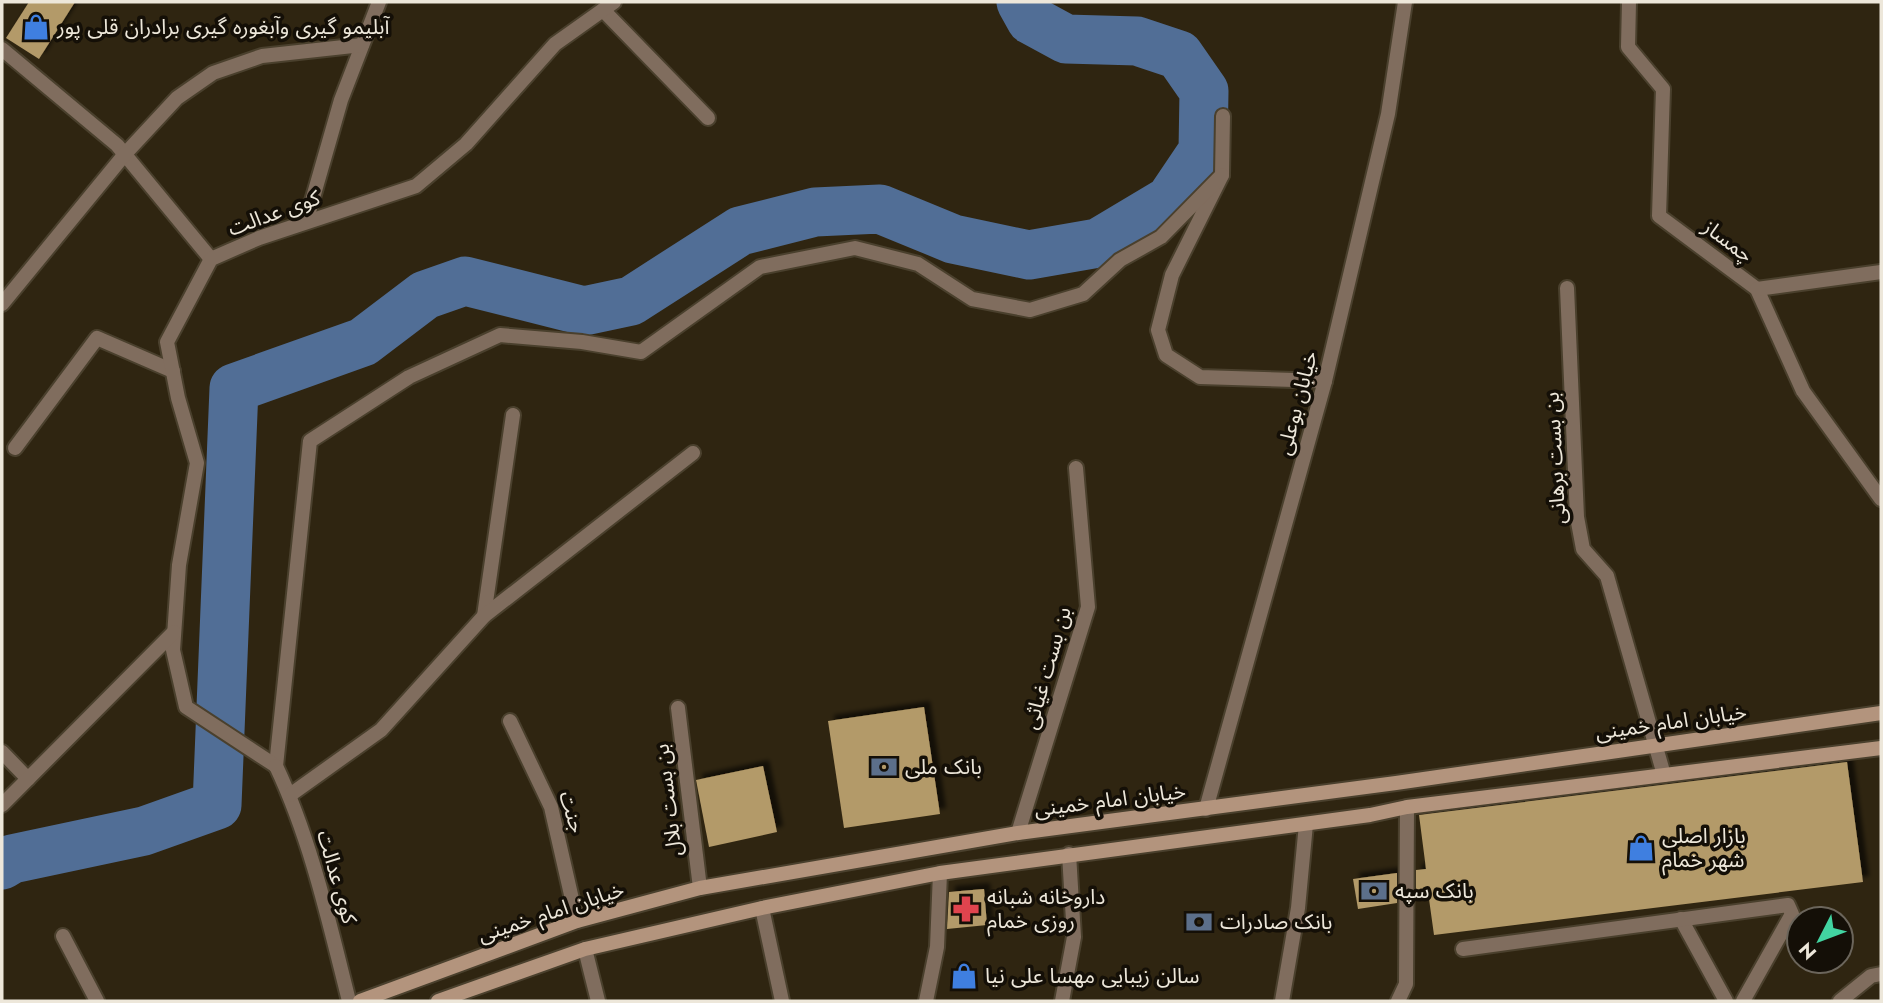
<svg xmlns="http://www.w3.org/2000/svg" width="1883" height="1003" viewBox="0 0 1883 1003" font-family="Jost,'Noto Sans Arabic',sans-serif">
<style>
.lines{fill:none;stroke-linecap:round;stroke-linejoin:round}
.river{stroke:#516e96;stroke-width:49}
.building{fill:#b39a69;filter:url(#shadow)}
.minor-casing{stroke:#4a402d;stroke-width:18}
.tertiary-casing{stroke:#4a402d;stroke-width:18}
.secondary-casing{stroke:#4a402d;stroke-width:18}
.minor{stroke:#806d5e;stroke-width:14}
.tertiary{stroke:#806d5e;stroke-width:14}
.secondary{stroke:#b3947d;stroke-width:14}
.labels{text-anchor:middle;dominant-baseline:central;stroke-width:7;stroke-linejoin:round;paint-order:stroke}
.poi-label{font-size:21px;fill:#ede7da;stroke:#140f07;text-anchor:start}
.street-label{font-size:21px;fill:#ede7da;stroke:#140f07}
</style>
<defs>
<filter id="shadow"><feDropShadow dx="6" dy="-6" stdDeviation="2" flood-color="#0009"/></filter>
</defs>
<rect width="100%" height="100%" fill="#2f2511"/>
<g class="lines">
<path class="river" d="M2,865L12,859L144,831L217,805L234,388L363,342L425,295L465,281L584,311L631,301L740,231L815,212L880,209L953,239L1029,255L1098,243L1170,200L1203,151L1204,91L1179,55L1137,41L1066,39L1031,20L1021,2"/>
</g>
<g class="building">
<path d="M29,2H75L39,59L6,38Z"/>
<path d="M924,707L940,814L844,828L828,721Z"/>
<path d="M1847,762L1863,882L1434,935L1429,899L1416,900V870L1426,869L1419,815Z"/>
<path d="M763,766L777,832L709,847L696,780Z"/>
<path d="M1397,873V903L1358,909L1353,879Z"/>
<path d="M984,889L987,925L947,929L949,892Z"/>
</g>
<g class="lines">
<g class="minor-casing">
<g id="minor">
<path d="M1629,2L1628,47L1663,89L1659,216L1757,289L1803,391L1881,499"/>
<path d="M603,10L708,118"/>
<path d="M2,49L117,145L211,259"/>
<path d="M1223,116L1222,175L1172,275L1158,330L1166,355L1200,377L1325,381"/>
<path d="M306,222L341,100L379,2"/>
<path d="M1567,288L1577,517L1583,549L1607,576L1664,775"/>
<path d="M1757,289L1881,272"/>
<path d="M2,304L125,154L177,98L213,73L262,56L362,45"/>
<path d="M15,448L97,338L173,371"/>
<path d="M484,616L513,415"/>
<path d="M678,708L700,888"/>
<path d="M510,721L551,807L577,921"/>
<path d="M2,752L28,779"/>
<path d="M276,766L310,441L409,377L500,335L582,342L641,352L760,267L855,248L918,264L972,299L1030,310L1083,294L1120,260L1161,237L1222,175"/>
<path d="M276,766L186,707L173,650L179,565L197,463L178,398L167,342L211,259L259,238L416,186L466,144L555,44L614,2"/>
<path d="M276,766C311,840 329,922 349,1001"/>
<path d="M290,795L381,730L484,616L693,453"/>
<path d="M2,805L174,632"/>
<path d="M1018,833L1088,607L1076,468"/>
<path d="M762,908L782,1001"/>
<path d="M1681,919L1726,1001"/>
<path d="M63,936L97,1001"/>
<path d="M585,949L598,1001"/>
<path d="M1463,949L1788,905L1792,914L1743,1001"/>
<path d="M1062,1001L1074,937L1069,854"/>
<path d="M1282,1001L1298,908L1306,824"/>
<path d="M1398,1001L1406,984L1407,807"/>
<path d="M1840,1001L1871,976L1881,974"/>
</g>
</g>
<g class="tertiary-casing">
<g id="tertiary">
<path d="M1206,809L1325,381L1388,114L1405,2"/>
<path d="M926,1001L937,947L940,873"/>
</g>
</g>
<g class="secondary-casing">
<g id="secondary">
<path d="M360,1001L577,921L700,888L1018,833L1396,783L1881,713"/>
<path d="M438,1001L585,949L762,908L940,873L1370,815L1407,807L1881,748"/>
</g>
</g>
<use href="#minor" class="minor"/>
<use href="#tertiary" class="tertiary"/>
<use href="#secondary" class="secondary"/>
</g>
<defs>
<g id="shop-bare" transform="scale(2.1)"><path d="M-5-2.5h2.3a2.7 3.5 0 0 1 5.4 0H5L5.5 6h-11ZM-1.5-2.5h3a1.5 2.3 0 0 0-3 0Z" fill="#3f7fe0" stroke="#140f07" stroke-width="2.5" paint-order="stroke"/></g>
<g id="bank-bare" transform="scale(2.1)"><path d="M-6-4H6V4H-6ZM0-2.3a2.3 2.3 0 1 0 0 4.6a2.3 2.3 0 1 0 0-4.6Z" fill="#5c6f8a" stroke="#140f07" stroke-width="2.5" paint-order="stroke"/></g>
<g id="pharmacy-bare" transform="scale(2.1)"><path d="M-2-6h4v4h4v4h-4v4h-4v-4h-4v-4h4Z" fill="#e0444e" stroke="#140f07" stroke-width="2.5" paint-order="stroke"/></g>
</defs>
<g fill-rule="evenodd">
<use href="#shop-bare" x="36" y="27"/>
<use href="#bank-bare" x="884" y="767"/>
<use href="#shop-bare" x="1641" y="848"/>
<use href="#bank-bare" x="1374" y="891"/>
<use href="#pharmacy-bare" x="966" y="909"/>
<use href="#bank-bare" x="1199" y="922"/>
<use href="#shop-bare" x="964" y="976"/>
</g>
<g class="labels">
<g class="poi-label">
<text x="57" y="27">آبلیمو گیری وآبغوره گیری برادران قلی پور</text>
<text x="905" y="767">بانک ملی</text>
<text x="1662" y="836">بازار اصلی<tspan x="1662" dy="24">شهر خمام</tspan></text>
<text x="1395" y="891">بانک سپه</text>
<text x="987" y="897">داروخانه شبانه<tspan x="987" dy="24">روزی خمام</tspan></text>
<text x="1220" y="922">بانک صادرات</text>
<text x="985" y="976">سالن زیبایی مهسا علی نیا</text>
</g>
<g class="street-label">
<text transform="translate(274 213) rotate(-20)">کوی عدالت</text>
<text transform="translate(1728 241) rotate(37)">چمساز</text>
<text transform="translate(1297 403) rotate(-75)">خیابان بوعلی</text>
<text transform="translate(1555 458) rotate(-93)">بن بست برهانی</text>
<text transform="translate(1047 668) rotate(-74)">بن بست غیاثی</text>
<text transform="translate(1671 722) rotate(-8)">خیابان امام خمینی</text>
<text transform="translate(668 800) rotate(-97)">بن بست بلال</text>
<text transform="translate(1110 800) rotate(-7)">خیابان امام خمینی</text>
<text transform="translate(572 812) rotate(73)">جنت</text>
<text transform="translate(337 877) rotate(74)">کوی عدالت</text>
<text transform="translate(551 912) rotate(-18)">خیابان امام خمینی</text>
</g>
</g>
<rect width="1883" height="1003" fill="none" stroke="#ede7da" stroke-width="7"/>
<g transform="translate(1820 940) rotate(228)"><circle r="33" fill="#140f07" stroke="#6b655b" stroke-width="2"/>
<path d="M0-5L12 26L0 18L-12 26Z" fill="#42d4a1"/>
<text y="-10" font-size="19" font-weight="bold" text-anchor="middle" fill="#ede7da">N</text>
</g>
</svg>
